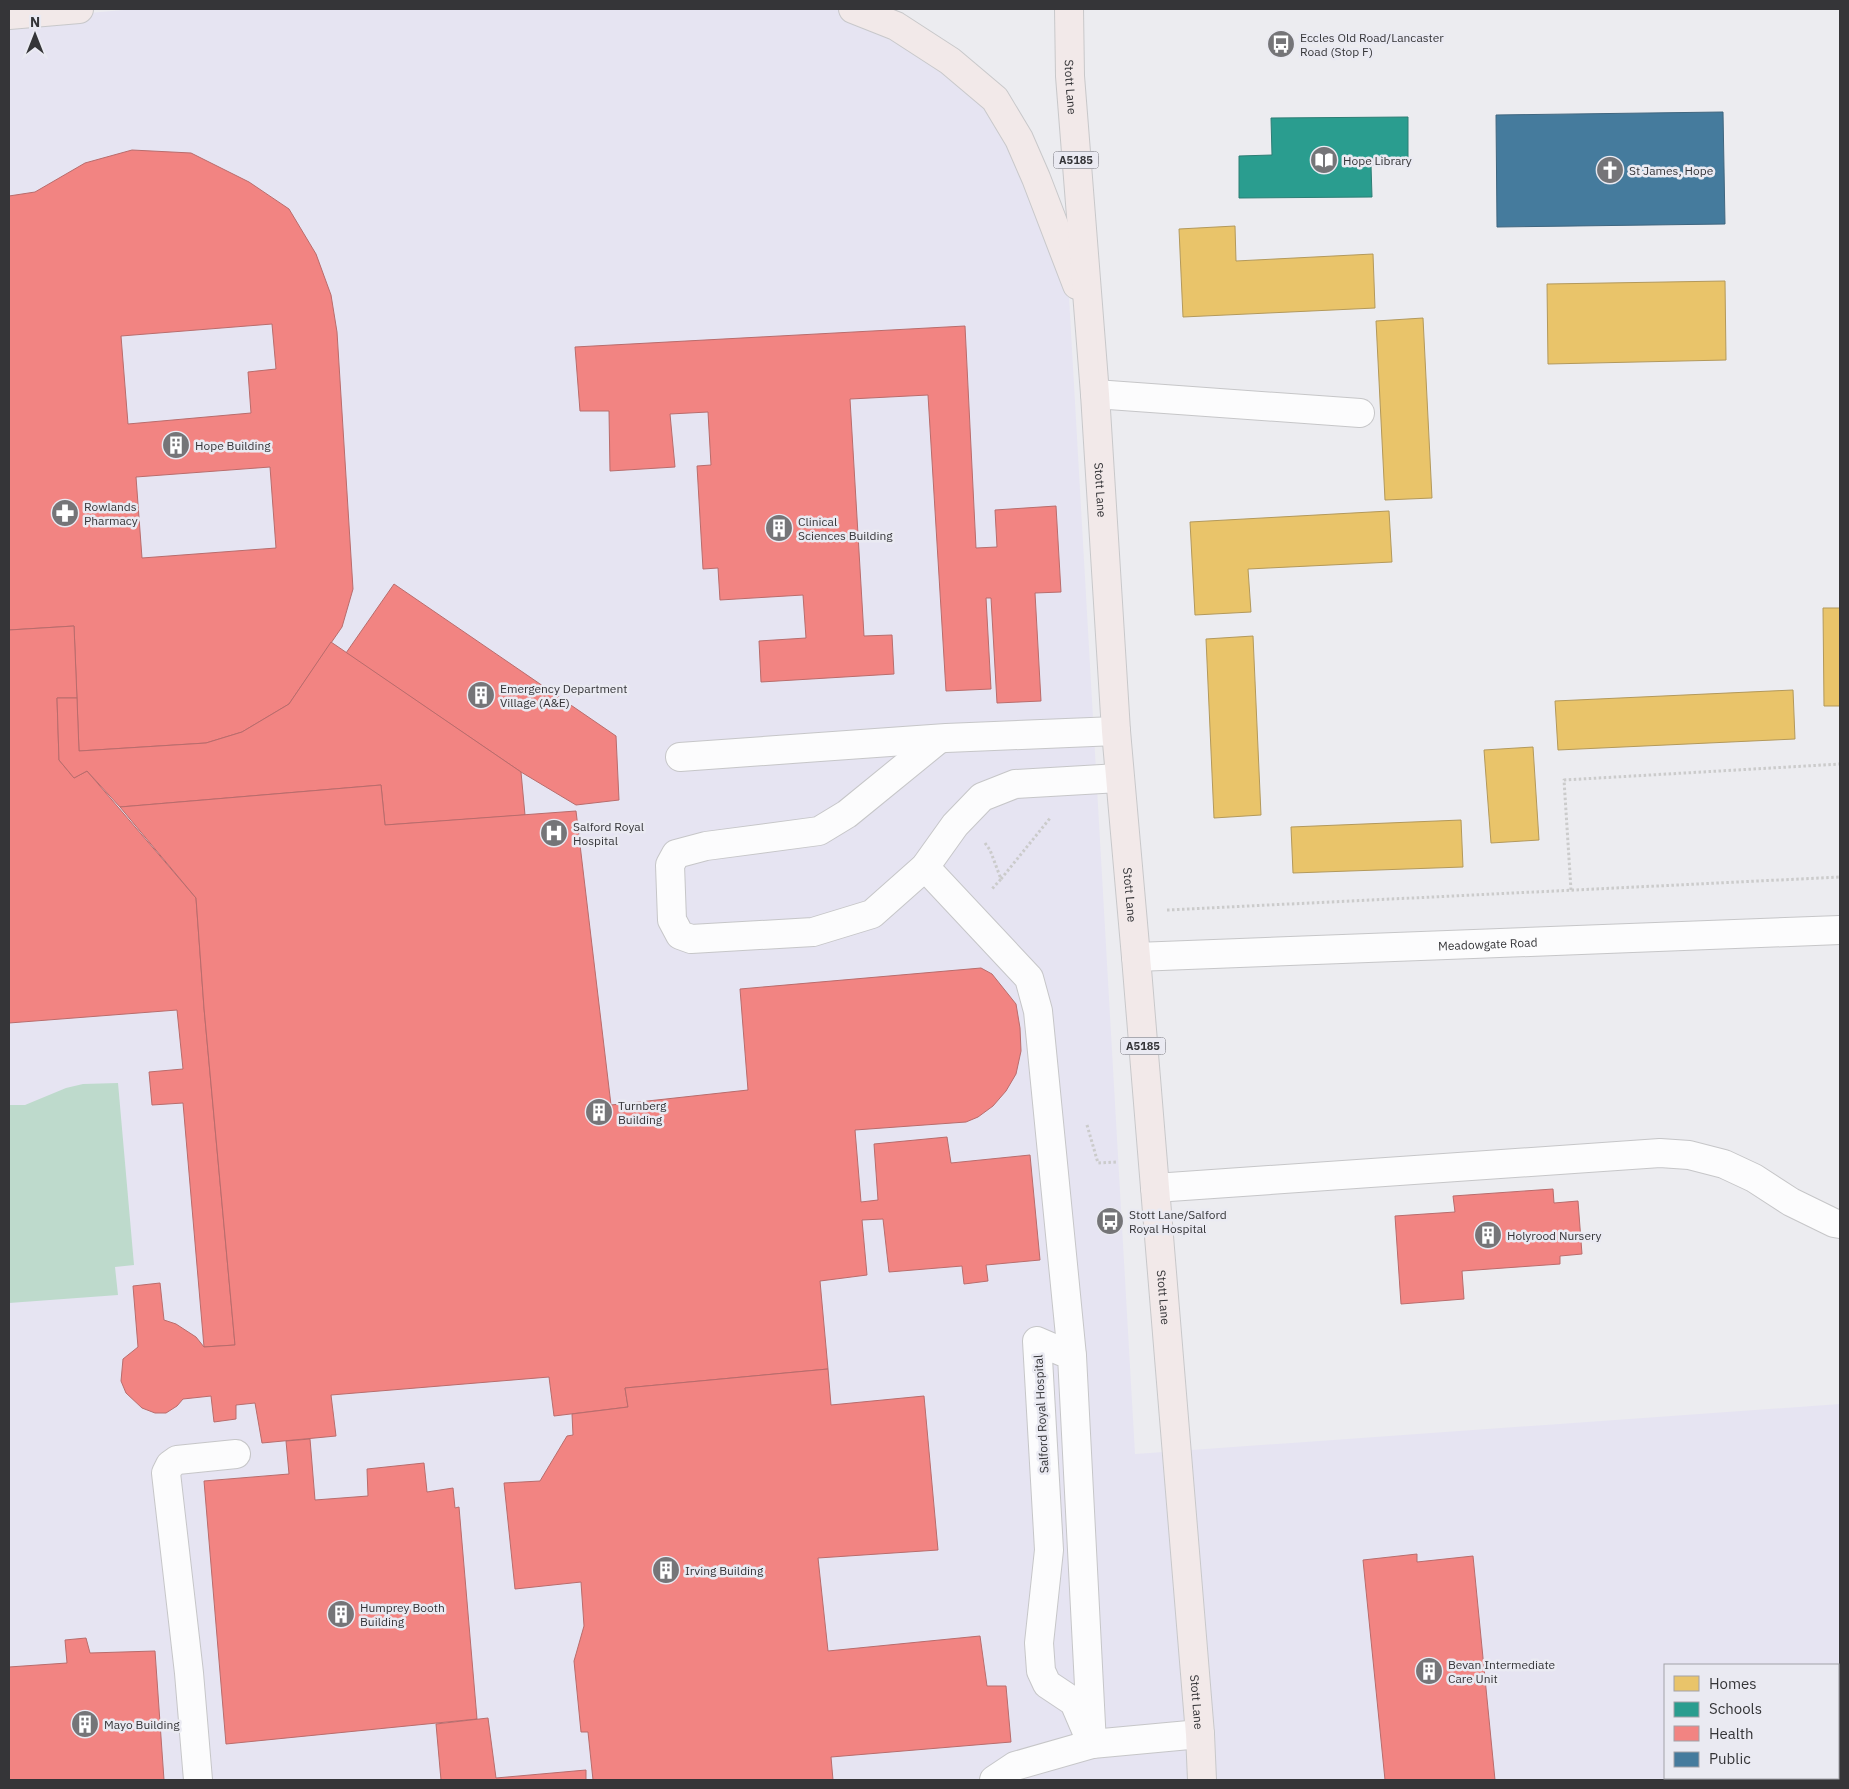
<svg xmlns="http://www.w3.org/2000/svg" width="1849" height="1789" viewBox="0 0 1849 1789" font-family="'IBM Plex Sans',sans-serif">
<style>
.medical{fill:#e6e4f2;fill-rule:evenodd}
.green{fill:#bedacc}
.homes{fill:#e9c46a;stroke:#b3995b}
.schools{fill:#2a9d8f;stroke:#2d7e75}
.health{fill:#f28482;stroke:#b96c6c;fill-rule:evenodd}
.public{fill:#457b9d;stroke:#40667f}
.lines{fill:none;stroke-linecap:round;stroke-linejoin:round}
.minor-casing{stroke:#c6c6c8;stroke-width:30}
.major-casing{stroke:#c8c8ca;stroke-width:30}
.path{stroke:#cbcbcb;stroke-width:3;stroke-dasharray:2.5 2.5;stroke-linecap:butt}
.minor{stroke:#fcfcfd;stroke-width:28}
.major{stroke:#f2e9e9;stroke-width:28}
.labels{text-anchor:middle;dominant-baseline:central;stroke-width:5;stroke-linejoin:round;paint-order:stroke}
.shield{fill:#eaeaf2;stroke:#6b6b70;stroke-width:1}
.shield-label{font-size:11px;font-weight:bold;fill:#353538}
.poi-label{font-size:12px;fill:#353538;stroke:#eaeaf2;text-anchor:start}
.street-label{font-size:12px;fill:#353538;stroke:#eaeaf2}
</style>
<rect width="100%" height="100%" fill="#ececf0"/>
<path class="medical" d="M135,9H845L894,28L990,107L1067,262L1135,1454L1840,1404V1780H9V20ZM1665,1665H1838V1778H1665Z"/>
<path class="green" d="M118,1083L134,1265L115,1267L118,1295L9,1303V1105H25L66,1088L83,1084Z"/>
<g class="homes">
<path d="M1235,226L1236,261L1373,254L1375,308L1183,317L1179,229Z"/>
<path d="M1725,281L1726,360L1548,364L1547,284Z"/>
<path d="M1423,318L1432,498L1385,500L1376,321Z"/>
<path d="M1389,511L1392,562L1248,569L1251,612L1195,615L1190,522Z"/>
<path d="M1823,608H1840V706H1824Z"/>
<path d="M1253,636L1261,815L1214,818L1206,639Z"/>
<path d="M1793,690L1795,739L1558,750L1555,701Z"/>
<path d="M1533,747L1539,840L1491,843L1484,750Z"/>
<path d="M1461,820L1463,867L1293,873L1291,827Z"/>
</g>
<path class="schools" d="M1408,117V165H1371L1372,197L1239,198V156L1272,155L1271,118Z"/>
<g class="health">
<path d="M132,150L191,153L249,182L289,209L316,254L331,295L337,332L353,589L342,627L289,704L242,732L206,743L79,751L74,626L9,630V196L35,192L85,163ZM272,324L276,369L248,372L251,413L128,424L121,336ZM270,467L276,548L142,558L136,477Z"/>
<path d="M965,326L976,548L997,547L995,510L1056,506L1061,592L1035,593L1041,701L997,703L991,598H986L991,689L946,691L928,395L850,399L864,636L892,635L894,674L761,682L759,641L806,638L803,595L720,600L718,568L703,569L697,466L711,465L708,412L670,414L675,467L610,471L609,411H580L575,347Z"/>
<path d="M394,584L616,736L619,800L576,805L521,772L346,653Z"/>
<path d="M74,626L77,698H57L59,760L74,778L87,771L196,898L204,1008L235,1345L204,1347L183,1103L152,1105L149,1072L183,1069L177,1010L9,1023V630Z"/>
<path d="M331,642L521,772L525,815L385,825L381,785L120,807L87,771L74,778L59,760L57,698H77L79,751L206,743L242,732L289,704Z"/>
<path d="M381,785L385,825L576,811L611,1105L748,1090L740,989L981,968L992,974L1016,1004L1020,1028L1021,1051L1016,1074L1006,1091L993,1106L978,1117L966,1122L855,1130L861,1202L878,1200L874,1144L947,1137L951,1163L1030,1155L1040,1260L986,1265L988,1281L964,1284L962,1266L889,1272L883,1219L862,1220L867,1275L820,1281L828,1369L625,1388L628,1407L554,1416L549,1377L331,1395L336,1436L262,1443L255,1403L236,1405V1419L214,1422L211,1396L183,1399L177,1406L166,1413H155L142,1408L126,1393L121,1381L123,1359L138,1347L133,1286L160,1283L164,1320L176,1324L196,1337L204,1347L235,1345L204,1008L196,898L120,807Z"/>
<path d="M1553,1189L1554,1203L1578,1201L1582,1254L1560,1256V1264L1462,1271L1464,1299L1401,1304L1395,1216L1455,1212L1453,1196Z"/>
<path d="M828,1369L831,1405L924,1396L938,1550L818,1558L828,1651L980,1636L987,1686H1006L1011,1742L831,1757L833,1780H593L588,1732H581L574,1661L584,1626L581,1582L515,1589L504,1483L540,1481L567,1436L573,1435L572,1414L628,1407L625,1388Z"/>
<path d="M310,1439L315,1500L368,1496L367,1469L424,1463L427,1492L453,1488L455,1508L459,1507L477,1719L226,1744L204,1481L289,1474L286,1441Z"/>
<path d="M1417,1554V1562L1473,1556L1495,1780H1385L1363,1560Z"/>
<path d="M86,1638L90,1653L155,1651L164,1780H9V1667L67,1663L65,1640Z"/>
<path d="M488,1718L496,1778L586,1770V1780H441L436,1724Z"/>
</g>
<path class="public" d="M1723,112L1725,224L1497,227L1496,115Z"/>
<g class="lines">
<g class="minor-casing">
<g id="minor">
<path d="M1095,394L1360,413"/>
<path d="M939,739L847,814L819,831L706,846L676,854L670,865L672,920L680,935L691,939L813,932L872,914L925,867L955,825L982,797L1015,784L1119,778"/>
<path d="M680,757L946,738L1116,731"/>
<path d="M925,867L1029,978L1038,1011L1072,1356"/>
<path id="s1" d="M1136,957L1840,930"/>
<path d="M1155,1188L1660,1153L1689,1155L1724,1164L1754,1178L1791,1202L1834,1223L1840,1224"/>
<path d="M1037,1341L1072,1356L1092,1744L1074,1702L1047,1684L1041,1671L1039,1643L1049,1550Z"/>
<path d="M198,1780L189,1673L166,1473L170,1465L177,1460L236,1454"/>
<path d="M994,1780L1015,1766L1092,1744L1200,1734"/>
</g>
</g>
<g class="major-casing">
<g id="major">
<path d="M853,9L896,26L950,61L995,99L1019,139L1036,178L1077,285"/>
<path id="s2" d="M1069,9L1070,76L1095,394L1116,731L1136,957L1200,1734L1202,1780"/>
<path d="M9,15L79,9"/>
</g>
</g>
<g class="path">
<path d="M985,843L990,850L1001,879L992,889"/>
<path d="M1001,879L1051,817"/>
<path d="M1571,890L1564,780L1840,764"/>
<path d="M1167,910L1840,877"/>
<path d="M1087,1125L1098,1163L1117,1162"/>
</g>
<use href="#minor" class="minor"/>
<use href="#major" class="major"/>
</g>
<defs>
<g id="bus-disc" transform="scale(1.4375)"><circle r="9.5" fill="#757578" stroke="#eaeaf2"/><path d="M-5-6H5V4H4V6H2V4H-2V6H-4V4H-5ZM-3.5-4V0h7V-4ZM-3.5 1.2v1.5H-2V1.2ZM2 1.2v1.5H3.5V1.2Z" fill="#fff"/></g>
<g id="library-disc" transform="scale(1.4375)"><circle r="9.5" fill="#757578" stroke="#eaeaf2"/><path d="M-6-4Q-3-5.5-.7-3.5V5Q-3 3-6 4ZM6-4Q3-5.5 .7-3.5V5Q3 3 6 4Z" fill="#fff"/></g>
<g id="church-disc" transform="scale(1.4375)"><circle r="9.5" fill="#757578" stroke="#eaeaf2"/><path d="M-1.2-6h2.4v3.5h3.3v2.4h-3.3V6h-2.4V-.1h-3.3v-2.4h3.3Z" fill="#fff"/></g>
<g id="building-disc" transform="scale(1.4375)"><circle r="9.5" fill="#757578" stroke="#eaeaf2"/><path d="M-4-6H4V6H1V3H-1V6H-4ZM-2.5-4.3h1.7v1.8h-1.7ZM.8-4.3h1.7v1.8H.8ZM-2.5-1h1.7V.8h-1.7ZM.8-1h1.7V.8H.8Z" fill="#fff"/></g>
<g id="pharmacy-disc" transform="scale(1.4375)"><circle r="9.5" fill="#757578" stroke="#eaeaf2"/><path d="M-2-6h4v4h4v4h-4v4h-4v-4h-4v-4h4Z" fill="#fff"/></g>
<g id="hospital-disc" transform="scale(1.4375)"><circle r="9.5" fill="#757578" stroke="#eaeaf2"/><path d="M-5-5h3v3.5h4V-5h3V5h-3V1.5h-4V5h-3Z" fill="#fff"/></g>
</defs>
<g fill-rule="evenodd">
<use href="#bus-disc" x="1281" y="44"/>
<use href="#library-disc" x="1324" y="160"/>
<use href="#church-disc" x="1610" y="170"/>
<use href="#building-disc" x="176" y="445"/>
<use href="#pharmacy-disc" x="65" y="513"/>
<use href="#building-disc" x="779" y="528"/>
<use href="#building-disc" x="481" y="695"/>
<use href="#hospital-disc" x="554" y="833"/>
<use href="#building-disc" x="599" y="1112"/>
<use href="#bus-disc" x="1110" y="1221"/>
<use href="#building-disc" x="1488" y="1235"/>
<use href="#building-disc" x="666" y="1570"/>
<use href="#building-disc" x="341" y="1614"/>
<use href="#building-disc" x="1429" y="1671"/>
<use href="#building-disc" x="85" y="1724"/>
</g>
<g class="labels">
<g class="shield">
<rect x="1053.5" y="151.5" width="45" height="17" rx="4"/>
<rect x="1120.5" y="1037.5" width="45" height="17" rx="4"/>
</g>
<g class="shield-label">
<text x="1076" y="160">A5185</text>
<text x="1143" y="1046">A5185</text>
</g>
<g class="poi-label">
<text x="1300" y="37">Eccles Old Road/Lancaster<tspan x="1300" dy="14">Road (Stop F)</tspan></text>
<text x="1343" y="160">Hope Library</text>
<text x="1629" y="170">St James, Hope</text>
<text x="195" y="445">Hope Building</text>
<text x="84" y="506">Rowlands<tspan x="84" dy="14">Pharmacy</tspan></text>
<text x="798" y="521">Clinical<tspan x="798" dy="14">Sciences Building</tspan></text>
<text x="500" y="688">Emergency Department<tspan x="500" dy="14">Village (A&amp;E)</tspan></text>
<text x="573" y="826">Salford Royal<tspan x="573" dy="14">Hospital</tspan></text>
<text x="618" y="1105">Turnberg<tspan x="618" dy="14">Building</tspan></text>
<text x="1129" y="1214">Stott Lane/Salford<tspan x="1129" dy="14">Royal Hospital</tspan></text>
<text x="1507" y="1235">Holyrood Nursery</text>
<text x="685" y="1570">Irving Building</text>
<text x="360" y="1607">Humprey Booth<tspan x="360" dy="14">Building</tspan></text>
<text x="1448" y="1664">Bevan Intermediate<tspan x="1448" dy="14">Care Unit</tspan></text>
<text x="104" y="1724">Mayo Building</text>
</g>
<g class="street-label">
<text stroke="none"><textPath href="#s2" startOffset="78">Stott Lane</textPath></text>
<text stroke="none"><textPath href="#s2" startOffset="482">Stott Lane</textPath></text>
<text stroke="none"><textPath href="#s2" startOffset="888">Stott Lane</textPath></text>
<text stroke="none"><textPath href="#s1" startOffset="352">Meadowgate Road</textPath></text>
<text stroke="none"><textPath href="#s2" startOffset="1292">Stott Lane</textPath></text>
<text transform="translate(1041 1414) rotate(-93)">Salford Royal Hospital</text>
<text stroke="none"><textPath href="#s2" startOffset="1698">Stott Lane</textPath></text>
</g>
</g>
<rect width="1849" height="1789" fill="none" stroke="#353538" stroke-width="20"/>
<rect x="1664" y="1664" width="175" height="115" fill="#eaeaf2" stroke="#a2a2a8"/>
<rect x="1674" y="1676" width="25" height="15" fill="#e9c46a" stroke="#a2a2a8"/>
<text x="1709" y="1689" font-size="15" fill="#353538">Homes</text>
<rect x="1674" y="1702" width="25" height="15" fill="#2a9d8f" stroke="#a2a2a8"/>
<text x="1709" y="1714" font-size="15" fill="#353538">Schools</text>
<rect x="1674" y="1726" width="25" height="15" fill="#f28482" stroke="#a2a2a8"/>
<text x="1709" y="1739" font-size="15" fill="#353538">Health</text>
<rect x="1674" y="1752" width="25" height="15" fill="#457b9d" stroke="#a2a2a8"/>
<text x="1709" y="1764" font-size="15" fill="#353538">Public</text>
<g transform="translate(35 35)" stroke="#eaeaf2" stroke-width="4" paint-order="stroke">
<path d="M0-4L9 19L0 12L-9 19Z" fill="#353538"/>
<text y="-8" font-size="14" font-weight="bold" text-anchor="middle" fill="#353538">N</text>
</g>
</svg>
